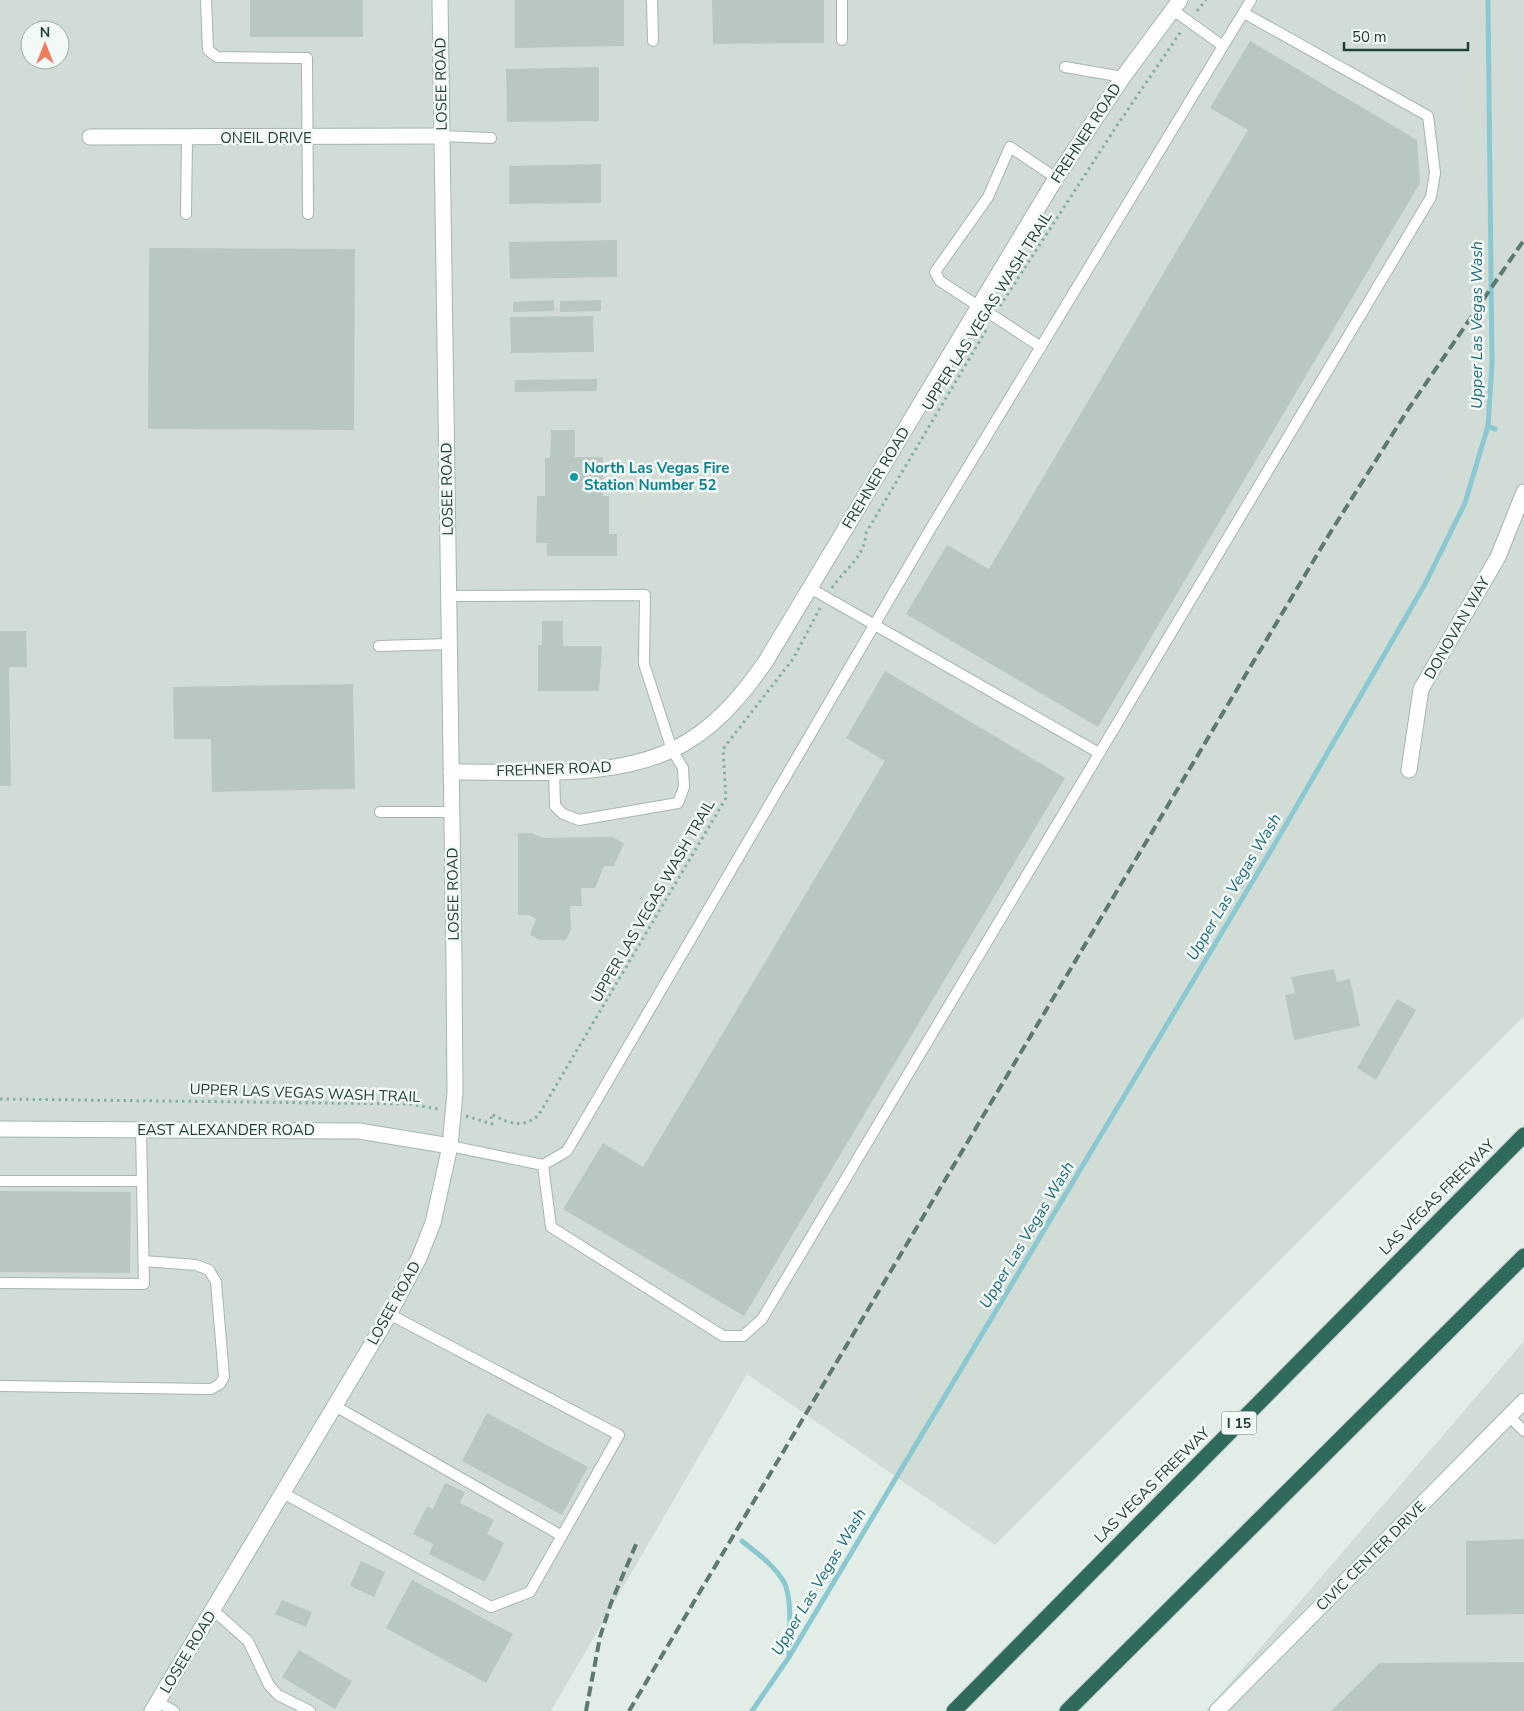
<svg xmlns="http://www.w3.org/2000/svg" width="1524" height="1711" viewBox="0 0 1524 1711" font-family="'Nunito Sans',sans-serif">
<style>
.built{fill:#d1dcd7;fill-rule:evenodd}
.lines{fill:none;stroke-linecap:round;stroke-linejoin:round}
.stream{stroke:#8cc8d1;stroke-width:5}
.building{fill:#b8c7c1}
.lane-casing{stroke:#a6b5af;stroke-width:12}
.street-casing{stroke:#a6b5af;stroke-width:17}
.secondary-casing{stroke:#a1b8af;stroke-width:17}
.highway-casing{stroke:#c1c9c7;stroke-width:17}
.path{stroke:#84b0a0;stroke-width:3;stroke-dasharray:2.5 4;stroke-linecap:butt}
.lane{stroke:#fff;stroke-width:10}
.street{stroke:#fff;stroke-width:15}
.secondary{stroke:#fff;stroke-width:15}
.highway{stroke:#2f6a5c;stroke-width:15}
.rail{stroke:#5d7971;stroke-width:4;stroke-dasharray:10 5;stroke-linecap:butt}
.culture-dot{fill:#0f9aa8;stroke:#f3f9f6;stroke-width:2}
.labels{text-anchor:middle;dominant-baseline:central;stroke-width:5;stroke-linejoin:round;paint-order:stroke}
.shield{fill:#f3f9f6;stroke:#617670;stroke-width:1}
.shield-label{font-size:14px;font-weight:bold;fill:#233e36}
.street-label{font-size:15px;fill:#233e36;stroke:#f3f9f6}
.culture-label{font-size:15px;font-weight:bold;fill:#0d838f;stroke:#f3f9f6;text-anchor:start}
.water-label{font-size:16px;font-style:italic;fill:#1d6d79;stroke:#f3f9f6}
</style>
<rect width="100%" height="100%" fill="#e3ede8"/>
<g class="built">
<path d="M0,0H1524V1016L995,1545L747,1374L551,1711H0ZM30,30H60V60H30Z"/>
<path d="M1524,1341V1711H1206Z"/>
</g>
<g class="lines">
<g class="stream">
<path d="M1488,426L1495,429"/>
<path d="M742,1541C757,1553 774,1565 784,1582C793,1600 789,1636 789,1657"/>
<path d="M752,1711L789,1657L1273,847L1425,584L1465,503L1488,426L1492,364L1488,0"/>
</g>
</g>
<g class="building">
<rect x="250" y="0" width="113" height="37"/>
<path d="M515,0H624V46L515,48Z"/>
<path d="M712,0H824V43L713,44Z"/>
<path d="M1250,41L1417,140L1420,183L1098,727L906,614L947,545L989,569L1248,130L1210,108Z"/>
<path d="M599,67V121L507,122L506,69Z"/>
<path d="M601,164V203L509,204V166Z"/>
<path d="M617,240V277L510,279L509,242Z"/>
<path d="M149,248L355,249L354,430L148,429Z"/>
<path d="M554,300V311L513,312V302Z"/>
<path d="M601,300V311L560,312V301Z"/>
<path d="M593,316L594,352L511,353L510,317Z"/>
<path d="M597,379V391L515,392V380Z"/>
<path d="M551,430H575V457H603V496H609V534H617V556H547V543H536L537,496H545V458H550Z"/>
<path d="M542,621H563V646H602L599,691H538V645H542Z"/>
<path d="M0,631H26L27,667H9L11,786H0Z"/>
<path d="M885,671L1065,778L744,1316L563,1209L603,1143L643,1167L885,761L846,738Z"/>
<path d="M353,684L355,789L212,792L211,739H174L173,687Z"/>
<path d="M518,833H531L543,838L612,837L624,843L614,866H604L595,888H581L582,906H570L571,929L566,940H540L530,935L536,919L529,915H518Z"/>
<path d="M1334,969L1337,982L1350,979L1360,1026L1294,1040L1285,995L1295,993L1291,977Z"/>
<path d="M1397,999L1416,1010L1376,1080L1357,1068Z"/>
<path d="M0,1191L131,1192L130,1273L0,1272Z"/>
<path d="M487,1413L588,1467L562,1515L462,1461Z"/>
<path d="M445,1483L465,1492L460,1503L494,1520L487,1534L504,1543L485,1582L429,1554L433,1544L413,1534L427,1506L433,1509Z"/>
<path d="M1524,1539V1614L1466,1615V1541Z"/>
<path d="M361,1561L385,1572L374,1597L350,1586Z"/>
<path d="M412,1580L513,1634L486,1683L386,1628Z"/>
<path d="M282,1600L312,1612L306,1627L275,1614Z"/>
<path d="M299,1650L352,1681L335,1709L282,1677Z"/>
<path d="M1524,1662V1711H1331L1380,1663Z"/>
</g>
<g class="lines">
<g class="lane-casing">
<g id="lane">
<path d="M206,0L208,50L217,57L307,58L308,214"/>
<path d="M652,0L653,41"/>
<path d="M842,0V40"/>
<path d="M1173,10L1223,46"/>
<path d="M1065,67L1123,77"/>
<path d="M442,136L491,138"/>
<path d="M186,214L187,138"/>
<path d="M1041,347L940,281L935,272L988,197L1010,147L1056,178"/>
<path d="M810,588L1099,753"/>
<path d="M449,596L645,595L644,664L672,750L683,768L684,787L678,803L579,820L563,814L555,806L554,771"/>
<path d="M379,646L449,644"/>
<path d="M380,812H452"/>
<path d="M450,1146L543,1165L567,1151L931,528L1251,0"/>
<path d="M543,1165L551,1227L723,1336H743L762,1319L1431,197L1435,173L1428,116L1244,13"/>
<path d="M0,1181H141"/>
<path d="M0,1283L144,1284L141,1130"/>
<path d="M0,1386L211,1389L220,1384L224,1377L216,1282L209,1270L196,1265L144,1261"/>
<path d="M335,1406L562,1536"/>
<path d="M1509,1416L1524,1431"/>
<path d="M283,1493L491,1607L530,1592L619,1435L389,1314"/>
<path d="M213,1610L248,1641L269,1685L278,1695L310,1711"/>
<path d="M158,1702L174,1711"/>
</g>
</g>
<g class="street-casing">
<g id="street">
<path d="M90,137L442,136"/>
<path d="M1409,770L1421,689L1498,557L1524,492"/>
<path d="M451,772C526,771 625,782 690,740C722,720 745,691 766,661L1056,178L1123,77L1180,0"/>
</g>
</g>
<g class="secondary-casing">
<g id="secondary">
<path d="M0,1129L359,1131L450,1146"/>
<path d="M152,1711L385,1322L419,1258L433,1223L450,1146L455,1093L454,961L440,0"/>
<path d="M1217,1711L1524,1401"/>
</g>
</g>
<g class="highway-casing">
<g id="highway">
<path d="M954,1711L1524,1135"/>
<path d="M1067,1711L1524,1256"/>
</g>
</g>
<g class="path">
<path d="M1197,11L1206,0"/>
<path d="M1000,306L1114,130L1182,30"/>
<path d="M832,588C845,568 864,559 866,533L988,327"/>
<path d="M0,1099L409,1104L438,1109"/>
<path d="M466,1116L492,1124L491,1114C509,1123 521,1129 538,1116L726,798L723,749L793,659L820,608"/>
</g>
<use href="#lane" class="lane"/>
<use href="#street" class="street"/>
<use href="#secondary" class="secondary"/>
<use href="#highway" class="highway"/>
<g class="rail">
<path d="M586,1711L600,1637L611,1603L637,1542"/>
<path d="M629,1711L1330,533L1409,408L1524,240"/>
</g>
</g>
<circle class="culture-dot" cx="574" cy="477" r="5"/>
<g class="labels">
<rect class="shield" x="1221.5" y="1411.5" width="35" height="23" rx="4"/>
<g class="shield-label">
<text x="1239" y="1423">I 15</text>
</g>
<g class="street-label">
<text transform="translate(441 84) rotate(-91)">LOSEE ROAD</text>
<text transform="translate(1086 133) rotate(-57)">FREHNER ROAD</text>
<text x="266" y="138">ONEIL DRIVE</text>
<text transform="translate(987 311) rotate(-58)">UPPER LAS VEGAS WASH TRAIL</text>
<text transform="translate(876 478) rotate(-59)">FREHNER ROAD</text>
<text transform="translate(447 489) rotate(-91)">LOSEE ROAD</text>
<text transform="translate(1457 628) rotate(-60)">DONOVAN WAY</text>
<text transform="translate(554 769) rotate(-2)">FREHNER ROAD</text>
<text transform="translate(453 894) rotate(-91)">LOSEE ROAD</text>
<text transform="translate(653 901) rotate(-60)">UPPER LAS VEGAS WASH TRAIL</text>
<text transform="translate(305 1093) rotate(2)">UPPER LAS VEGAS WASH TRAIL</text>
<text x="226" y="1130">EAST ALEXANDER ROAD</text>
<text transform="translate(1437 1197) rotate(-45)">LAS VEGAS FREEWAY</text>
<text transform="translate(394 1303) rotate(-61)">LOSEE ROAD</text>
<text transform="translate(1152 1485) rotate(-45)">LAS VEGAS FREEWAY</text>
<text transform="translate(1371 1556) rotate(-45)">CIVIC CENTER DRIVE</text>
<text transform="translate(188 1652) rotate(-59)">LOSEE ROAD</text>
</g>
<g class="culture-label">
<text x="584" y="468">North Las Vegas Fire<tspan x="584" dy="17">Station Number 52</tspan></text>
</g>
<g class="water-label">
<text transform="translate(1477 325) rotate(-90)">Upper Las Vegas Wash</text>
<text transform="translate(1234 887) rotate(-59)">Upper Las Vegas Wash</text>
<text transform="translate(1027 1235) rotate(-59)">Upper Las Vegas Wash</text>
<text transform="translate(819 1582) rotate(-59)">Upper Las Vegas Wash</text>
</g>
</g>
<g transform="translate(45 45)"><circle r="24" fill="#f3f9f6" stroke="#a0aea9"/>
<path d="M0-4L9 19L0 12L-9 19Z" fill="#f07d5e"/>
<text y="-8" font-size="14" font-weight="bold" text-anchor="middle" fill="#233e36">N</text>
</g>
<path d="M1344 42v8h124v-8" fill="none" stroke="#233e36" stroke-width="2.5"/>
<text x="1352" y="42" font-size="15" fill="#233e36" stroke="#f3f9f6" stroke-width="4" paint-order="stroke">50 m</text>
</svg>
